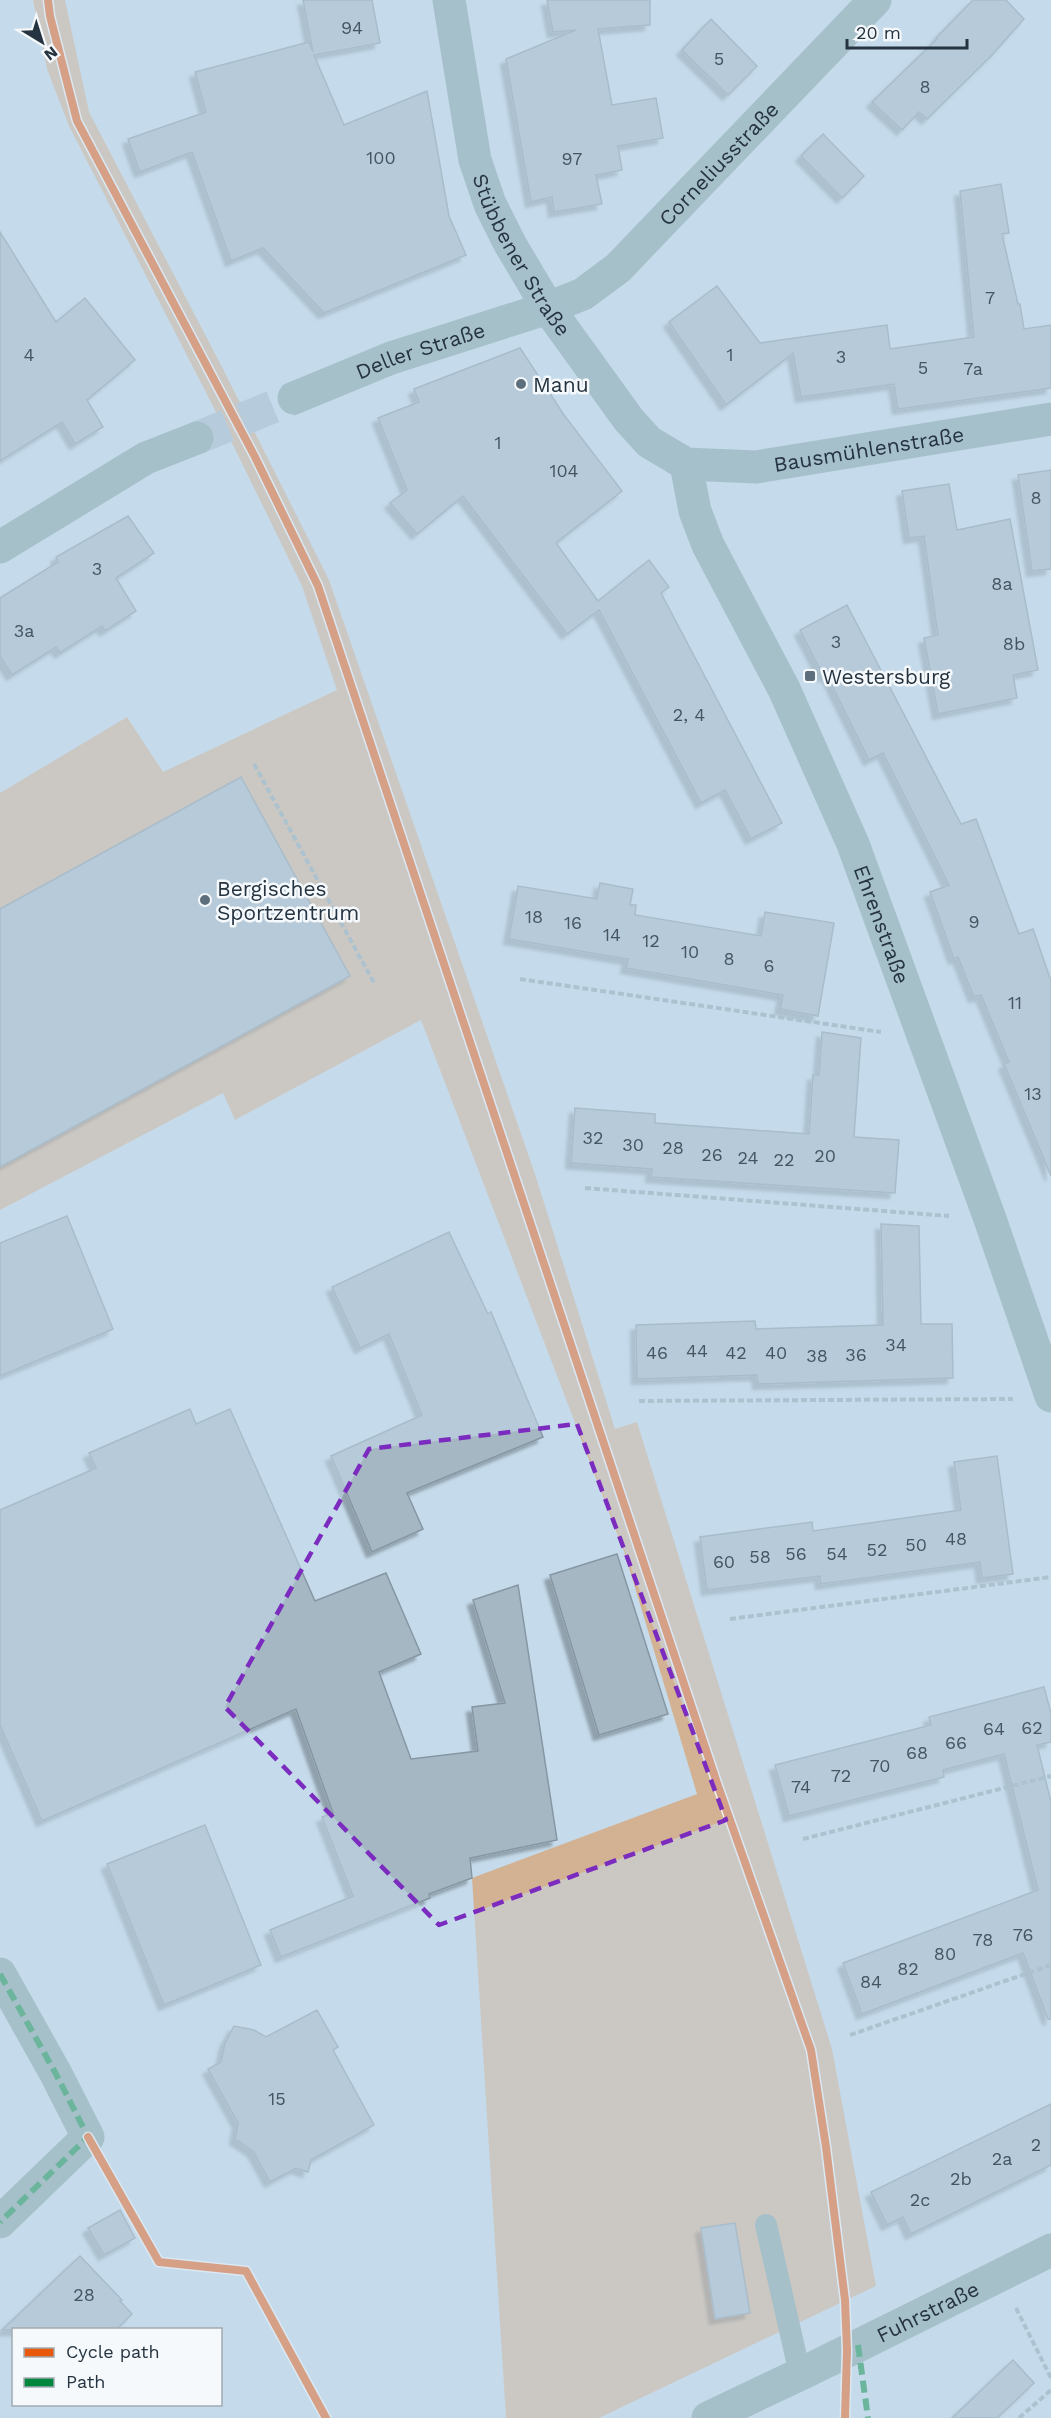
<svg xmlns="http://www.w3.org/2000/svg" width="1051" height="2418" viewBox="0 0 1051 2418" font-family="'Work Sans',sans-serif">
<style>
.green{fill:#d3b294}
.building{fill:#a6b7c4;stroke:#8697a3;stroke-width:1.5;filter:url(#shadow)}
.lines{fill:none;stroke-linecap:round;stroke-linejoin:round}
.street-tunnel{stroke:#a5bac9;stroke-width:33;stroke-dasharray:33 16;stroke-linecap:butt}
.path{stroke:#8ea5ab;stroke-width:4;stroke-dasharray:6 3;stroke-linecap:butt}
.lane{stroke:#819fa0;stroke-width:22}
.street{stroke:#819fa0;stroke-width:33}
.secondary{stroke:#829fa4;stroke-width:33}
.quiet{stroke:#00873e;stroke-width:6;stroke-dasharray:12 6;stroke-linecap:butt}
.cycleway-casing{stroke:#f5f9fc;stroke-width:11}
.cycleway{stroke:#e8590c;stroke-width:8}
.marked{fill:none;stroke:#7b2cbf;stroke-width:4.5;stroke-dasharray:12 8;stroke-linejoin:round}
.poi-dot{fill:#5d6e7c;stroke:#f5f9fc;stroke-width:2}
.labels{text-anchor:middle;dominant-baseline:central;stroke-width:5;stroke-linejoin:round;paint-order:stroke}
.number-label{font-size:18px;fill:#455561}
.street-label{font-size:21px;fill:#253440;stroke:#f5f9fc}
.poi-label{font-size:21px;fill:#253440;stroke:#f5f9fc;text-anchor:start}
</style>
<defs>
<filter id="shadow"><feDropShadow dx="-5.5" dy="5.5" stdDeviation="1.5" flood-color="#0004"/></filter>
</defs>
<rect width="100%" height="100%" fill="#c5dbeb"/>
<path class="green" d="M33,0H65L89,112L222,367L329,580L535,1174L615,1429L637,1422L832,2049L876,2286L599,2418H506L472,1878L697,1794L624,1551L421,1020L235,1120L223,1093L0,1210V793L127,717L163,772L337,690L302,586L234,447L69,126L47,69Z"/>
<g class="building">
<path d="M303,0H372L380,43L314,55L344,125L427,91L449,216L466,255L324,313L263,248L231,261L192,152L140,172L128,139L206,112L195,72L309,42L313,52Z"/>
<path d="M547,0H650V25L598,29L612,105L656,98L663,138L618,146L622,170L596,175L602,204L554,212L552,197L531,202L506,59L576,30L553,32Z"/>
<path d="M973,0H1006L1024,19L992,55L927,119L919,112L902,130L872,102L937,39L936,38Z"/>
<path d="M711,19L757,66L728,95L682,50Z"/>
<path d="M823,134L864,176L842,198L801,156Z"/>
<path d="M1001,184L1009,233L1002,234L1018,304H1020L1024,329L1051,325V388L898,409L894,384L801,397L793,353L726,405L669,322L717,286L760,343L887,325L890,349L974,337L960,191Z"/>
<path d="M0,232L56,322L85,298L135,360L87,400L103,427L75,444L62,422L0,461Z"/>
<path d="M520,348L564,415L622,491L556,543L598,601L649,560L669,587L661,593L782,823L751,839L725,790L701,803L599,610L567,634L463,496L417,534L390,503L407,490L378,418L419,402L414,389Z"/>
<path d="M1051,470V569L1032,571L1018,475Z"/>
<path d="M949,484L957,530L1010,519L1038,670L1013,675L1017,698L938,714L924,638L938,635L924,536L909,538L902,491Z"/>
<path d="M128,516L154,553L116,578L136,611L105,631L102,626L60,653L56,647L12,675L0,656V598L58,562L56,557Z"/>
<path d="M847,605L961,824L976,819L1019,934L1033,929L1051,981V1176L1004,1064L1009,1062L981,995L974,997L958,957L954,959L930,892L949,885L883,753L869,760L827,675L824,677L800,630Z"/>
<path d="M241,777L350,976L0,1167V909Z"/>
<path d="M600,883L633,889L630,905H636L635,915L761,936L765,912L834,923L818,1016L780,1009L783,995L626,968L628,959L509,939L518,886L597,899Z"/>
<path d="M822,1032L861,1038L854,1137L899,1140L895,1193L651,1177L652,1169L571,1163L575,1108L655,1114V1123L809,1134L813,1075H819Z"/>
<path d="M67,1216L113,1329L0,1376V1243Z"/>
<path d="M881,1224L919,1226L921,1324H952L953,1378L758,1384L757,1375L637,1379L636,1325L755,1321L756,1329L883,1325Z"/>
<path d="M449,1232L488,1314L491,1312L543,1437L407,1493L423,1529L372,1552L331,1456L422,1415L389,1334L360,1348L332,1287Z"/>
<path d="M190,1409L196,1424L230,1409L315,1601L386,1573L421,1654L379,1672L411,1759L478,1751L472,1707L505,1703L473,1600L518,1585L557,1840L470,1858L472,1878L429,1894L430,1898L281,1957L270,1930L353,1896L322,1817L333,1813L296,1709L42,1821L0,1725V1510L96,1468L89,1453Z"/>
<path d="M997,1456L1013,1574L982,1578L980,1562L821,1584L820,1576L707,1590L700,1537L812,1522L813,1531L961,1510L954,1462Z"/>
<path d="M617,1554L668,1714L599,1735L550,1575Z"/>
<path d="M1044,1687L1051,1713V1742L1037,1745L1051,1802V2019H1048L1023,1953L862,2014L843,1963L1038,1890L1004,1754L943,1770L944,1777L789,1816L775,1765L931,1725L929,1717Z"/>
<path d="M205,1825L261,1965L164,2005L107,1864Z"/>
<path d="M317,2010L338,2047L333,2050L374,2125L311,2160L308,2172L296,2168L270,2182L253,2151L235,2139L238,2123L208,2069L221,2062L225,2043L234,2026L254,2030L266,2037Z"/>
<path d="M1051,2104V2165L911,2234L903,2217L887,2225L871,2192Z"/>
<path d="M120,2210L135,2238L104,2255L88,2228Z"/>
<path d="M735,2223L750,2313L715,2319L701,2228Z"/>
<path d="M80,2256L122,2300L120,2301L132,2314L116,2330H2Z"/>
<path d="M1013,2360L1034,2383L997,2418H952Z"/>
</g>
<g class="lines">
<path class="street-tunnel" d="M197,438L294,398"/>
<g class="path">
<path d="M254,764L374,983"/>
<path d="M520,979L881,1032"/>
<path d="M585,1188L949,1216"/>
<path d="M639,1401L1013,1399"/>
<path d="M730,1619L1051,1577"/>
<path d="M803,1839L1051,1776"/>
<path d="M850,2035L1051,1965"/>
<path d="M1016,2308L1051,2378"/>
<path d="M1019,2418L1051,2390"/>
</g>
<path class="lane" d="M766,2225L800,2374"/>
<g class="street">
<path id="s1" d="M294,398L391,358L548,308L583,294L618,268L875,0"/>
<path id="s2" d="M686,464L695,511L708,545L784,689L853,844L990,1219L1051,1396"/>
<path d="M0,547L146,458L197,438"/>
<path d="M0,1974L56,2074L88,2137L0,2222"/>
<path id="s3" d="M708,2418L809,2370L1051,2250"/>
</g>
<path class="secondary" id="s4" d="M449,0L475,160L490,204L510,244L548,308L629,420L649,442L686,464L756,467L1051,419"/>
<g class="quiet">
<path d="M0,1974L56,2074L88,2137L0,2222"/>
<path d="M858,2345L868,2418"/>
</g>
<g class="cycleway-casing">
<g id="cycleway">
<path d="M48,0L50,16L77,121L255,457L318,586L717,1783L811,2050L826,2147L845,2300L847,2350L845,2418"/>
<path d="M88,2137L159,2262L246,2271L326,2418"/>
</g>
</g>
<use href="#cycleway" class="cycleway"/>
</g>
<path d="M0 0H1051V2418H0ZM577,1424L726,1820L439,1925L225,1707L369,1449Z" fill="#c5dbeb" fill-opacity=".55" fill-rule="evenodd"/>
<path class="marked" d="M577,1424L726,1820L439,1925L225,1707L369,1449Z"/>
<g class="poi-dot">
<circle cx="521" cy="384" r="6"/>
<rect x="804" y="670" width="12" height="12" rx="3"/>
<circle cx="205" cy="900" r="6"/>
</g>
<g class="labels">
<g class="number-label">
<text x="352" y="27">94</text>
<text x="719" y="58">5</text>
<text x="925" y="86">8</text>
<text x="381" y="157">100</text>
<text x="572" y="158">97</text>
<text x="990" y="297">7</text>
<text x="29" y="354">4</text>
<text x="730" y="354">1</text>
<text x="841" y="356">3</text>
<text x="923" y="367">5</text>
<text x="973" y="368">7a</text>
<text x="498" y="442">1</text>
<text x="564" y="470">104</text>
<text x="1036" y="497">8</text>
<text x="97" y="568">3</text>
<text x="1002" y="583">8a</text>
<text x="24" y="630">3a</text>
<text x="836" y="641">3</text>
<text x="1014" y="643">8b</text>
<text x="689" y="714">2, 4</text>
<text x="534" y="916">18</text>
<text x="974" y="921">9</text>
<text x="573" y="922">16</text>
<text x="612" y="934">14</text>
<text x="651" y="940">12</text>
<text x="690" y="951">10</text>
<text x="729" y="958">8</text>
<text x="769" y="965">6</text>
<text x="1015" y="1002">11</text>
<text x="1033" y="1093">13</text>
<text x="593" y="1137">32</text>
<text x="633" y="1144">30</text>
<text x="673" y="1147">28</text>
<text x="712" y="1154">26</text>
<text x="825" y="1155">20</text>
<text x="748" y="1157">24</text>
<text x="784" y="1159">22</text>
<text x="896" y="1344">34</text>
<text x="697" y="1350">44</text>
<text x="657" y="1352">46</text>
<text x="736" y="1352">42</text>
<text x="776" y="1352">40</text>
<text x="856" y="1354">36</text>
<text x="817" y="1355">38</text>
<text x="956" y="1538">48</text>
<text x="916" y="1544">50</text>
<text x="877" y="1549">52</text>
<text x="796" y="1553">56</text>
<text x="837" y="1553">54</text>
<text x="760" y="1556">58</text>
<text x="724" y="1561">60</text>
<text x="1032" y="1727">62</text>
<text x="994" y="1728">64</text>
<text x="956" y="1742">66</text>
<text x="917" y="1752">68</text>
<text x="880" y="1765">70</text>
<text x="841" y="1775">72</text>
<text x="801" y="1786">74</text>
<text x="1023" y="1934">76</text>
<text x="983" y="1939">78</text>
<text x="945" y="1953">80</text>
<text x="908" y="1968">82</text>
<text x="871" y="1981">84</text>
<text x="277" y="2098">15</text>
<text x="1036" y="2144">2</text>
<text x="1002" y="2158">2a</text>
<text x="961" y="2178">2b</text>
<text x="920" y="2199">2c</text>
<text x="84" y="2294">28</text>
</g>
<g class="street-label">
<text stroke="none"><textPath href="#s1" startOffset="496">Corneliusstraße</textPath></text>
<text stroke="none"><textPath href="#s4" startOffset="268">Stübbener Straße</textPath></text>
<text stroke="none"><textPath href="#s1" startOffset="135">Deller Straße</textPath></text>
<text stroke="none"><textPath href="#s4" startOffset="723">Bausmühlenstraße</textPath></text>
<text stroke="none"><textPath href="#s2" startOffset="502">Ehrenstraße</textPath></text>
<text stroke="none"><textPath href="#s3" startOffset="244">Fuhrstraße</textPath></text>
</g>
<g class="poi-label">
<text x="533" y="384">Manu</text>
<text x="822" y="676">Westersburg</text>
<text x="217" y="888">Bergisches<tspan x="217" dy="24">Sportzentrum</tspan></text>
</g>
</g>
<rect x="12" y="2328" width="210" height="78" fill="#f5f9fc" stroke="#a2aab1" stroke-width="1.5"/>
<rect x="24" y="2348" width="30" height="9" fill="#e8590c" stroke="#a2aab1" stroke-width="1.5"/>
<text x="66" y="2358" font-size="18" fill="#253440">Cycle path</text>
<rect x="24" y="2378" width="30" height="9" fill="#00873e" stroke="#a2aab1" stroke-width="1.5"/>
<text x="66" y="2388" font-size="18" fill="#253440">Path</text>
<g transform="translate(42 42) rotate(142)" stroke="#f5f9fc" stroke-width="4.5" paint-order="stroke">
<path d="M0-4.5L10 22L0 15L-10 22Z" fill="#253440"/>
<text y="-9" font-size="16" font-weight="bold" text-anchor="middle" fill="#253440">N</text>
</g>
<path d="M847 39v9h120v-9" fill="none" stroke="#253440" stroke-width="3"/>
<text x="856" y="39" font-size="18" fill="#253440" stroke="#f5f9fc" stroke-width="4.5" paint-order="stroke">20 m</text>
</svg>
